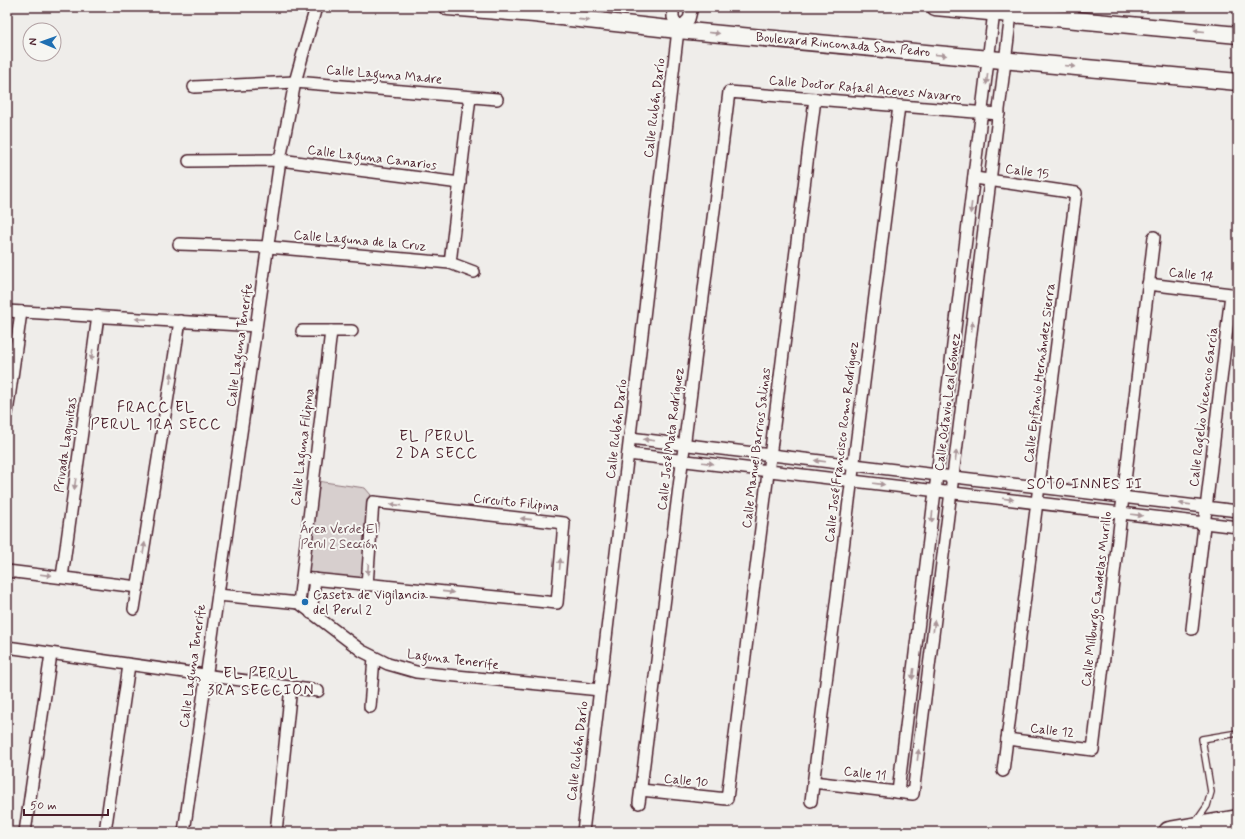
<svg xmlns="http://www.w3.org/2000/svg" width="1245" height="839" viewBox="0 0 1245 839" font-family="Mynerve,sans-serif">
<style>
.green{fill:#d7cfce;stroke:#90777c}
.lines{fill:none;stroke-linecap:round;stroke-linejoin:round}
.lane-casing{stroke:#4a1f2b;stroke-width:8}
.street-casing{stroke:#4a1f2b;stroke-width:14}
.secondary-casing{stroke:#4a1f2b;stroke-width:19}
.highway-casing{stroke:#4a1f2b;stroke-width:23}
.lane{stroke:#f6f6f2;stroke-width:5.5}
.street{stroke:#f6f6f2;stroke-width:11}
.secondary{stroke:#f6f6f2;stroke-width:16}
.highway{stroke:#f6f6f2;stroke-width:20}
.oneway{fill:#a99598}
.poi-dot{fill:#1f6fb2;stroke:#f6f6f2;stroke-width:1.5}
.labels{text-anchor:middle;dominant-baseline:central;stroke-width:4;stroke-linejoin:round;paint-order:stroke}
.street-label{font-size:13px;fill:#4a1f2b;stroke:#f6f6f2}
.park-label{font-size:13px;fill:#6d4b54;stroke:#f6f6f2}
.poi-label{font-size:13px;fill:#4a1f2b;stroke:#f6f6f2;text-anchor:start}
.quarter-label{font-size:15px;letter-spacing:1px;fill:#4a1f2b;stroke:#f6f6f2}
</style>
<rect width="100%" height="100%" fill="#efedea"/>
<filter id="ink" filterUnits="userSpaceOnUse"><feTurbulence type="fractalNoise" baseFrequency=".025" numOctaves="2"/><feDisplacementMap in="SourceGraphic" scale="8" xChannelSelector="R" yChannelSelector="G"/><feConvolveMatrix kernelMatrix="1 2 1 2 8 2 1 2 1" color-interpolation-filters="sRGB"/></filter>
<g filter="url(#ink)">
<path class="green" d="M317,481L365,488L371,495L365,578L305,574Z"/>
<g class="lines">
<g class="lane-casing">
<path id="lane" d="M1196,822L1207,806L1211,792L1202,739L1238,733"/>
</g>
<g class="street-casing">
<g id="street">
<path d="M678,30L689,19L692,7"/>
<path d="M194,87L295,82L497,99"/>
<path d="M189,161L280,160L460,183"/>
<path d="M975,178L1076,193L1003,771"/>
<path d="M179,244L268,247L450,263L474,272"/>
<path d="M450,263L470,97"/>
<path d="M1148,284L1231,294L1192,629"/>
<path d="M7,311L256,326"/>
<path d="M302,331H352"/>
<path d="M7,413L21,312"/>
<path d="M630,438L1238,511"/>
<path d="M628,454L1238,527"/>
<path d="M7,571L138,587"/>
<path d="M62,577L98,316"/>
<path d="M302,578L557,603L564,523L373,502L367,585"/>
<path d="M218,595L299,603"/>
<path d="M299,603L362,651L388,664L416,672L600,690"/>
<path d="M299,603L331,331"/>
<path d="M134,609L180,321"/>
<path d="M311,613L315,579"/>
<path d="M7,647L318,691"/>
<path d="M370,707L374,658"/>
<path d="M1007,739L1093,750L1154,237"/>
<path d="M813,782L913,794L1011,14"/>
<path d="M641,790L727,799L815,99"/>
<path d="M898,792L994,12"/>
<path d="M811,801L899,106"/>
<path d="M639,803L729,92L999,114"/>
<path d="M25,832L51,654"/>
<path d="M105,832L129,665"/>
<path d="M184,832L280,160L295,82L316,7"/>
<path d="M276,832L291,687"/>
<path d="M583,832L678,30L673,17V7"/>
</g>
</g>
<g class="secondary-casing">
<g id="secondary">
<path d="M448,7L534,14L678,30L1238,82"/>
<path d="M935,7L1238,35"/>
</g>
</g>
<g class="highway-casing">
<path id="highway" d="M1169,832L1238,820"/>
</g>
<use href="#lane" class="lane"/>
<use href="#street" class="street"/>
<use href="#secondary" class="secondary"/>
<use href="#highway" class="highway"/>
</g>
<defs><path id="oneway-solid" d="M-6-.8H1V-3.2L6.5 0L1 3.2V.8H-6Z"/></defs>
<g class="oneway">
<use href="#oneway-solid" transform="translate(584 20) rotate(6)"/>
<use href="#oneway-solid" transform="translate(1199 31) rotate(-175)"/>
<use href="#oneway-solid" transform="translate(714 33) rotate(5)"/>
<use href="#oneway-solid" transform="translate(941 55) rotate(5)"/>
<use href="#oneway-solid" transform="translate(1070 66) rotate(5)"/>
<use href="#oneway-solid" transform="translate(987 79) rotate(97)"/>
<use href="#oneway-solid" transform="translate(971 208) rotate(97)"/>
<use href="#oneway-solid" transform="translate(141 319) rotate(-177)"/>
<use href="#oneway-solid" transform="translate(972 327) rotate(-83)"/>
<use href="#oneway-solid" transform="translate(92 355) rotate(98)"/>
<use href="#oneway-solid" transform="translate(171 378) rotate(-81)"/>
<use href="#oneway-solid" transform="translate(649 440) rotate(-173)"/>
<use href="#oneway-solid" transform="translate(956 456) rotate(-83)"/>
<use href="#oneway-solid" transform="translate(820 461) rotate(-173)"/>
<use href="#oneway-solid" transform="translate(708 463) rotate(7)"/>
<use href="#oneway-solid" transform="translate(75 484) rotate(98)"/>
<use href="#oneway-solid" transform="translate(879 484) rotate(7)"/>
<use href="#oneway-solid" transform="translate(1008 499) rotate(7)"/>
<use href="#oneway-solid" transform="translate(1185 504) rotate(-173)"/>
<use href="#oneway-solid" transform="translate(396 505) rotate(-174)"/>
<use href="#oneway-solid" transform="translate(1137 515) rotate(7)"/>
<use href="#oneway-solid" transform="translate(932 517) rotate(97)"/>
<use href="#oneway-solid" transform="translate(526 519) rotate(-174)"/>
<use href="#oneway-solid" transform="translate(144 548) rotate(-81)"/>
<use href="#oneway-solid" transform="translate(560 564) rotate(-85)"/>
<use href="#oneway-solid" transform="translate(368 569) rotate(94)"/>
<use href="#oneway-solid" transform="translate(46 575) rotate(7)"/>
<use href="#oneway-solid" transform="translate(448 592) rotate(6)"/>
<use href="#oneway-solid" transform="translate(934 626) rotate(-83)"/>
<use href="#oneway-solid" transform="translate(913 674) rotate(97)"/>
<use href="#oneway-solid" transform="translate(918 755) rotate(-83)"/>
</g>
</g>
<circle class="poi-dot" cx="305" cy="602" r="4"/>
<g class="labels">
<g class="street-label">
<text transform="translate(843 45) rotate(5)">Boulevard Rinconada San Pedro</text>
<text transform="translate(384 75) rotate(5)">Calle Laguna Madre</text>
<text transform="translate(865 89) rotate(5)">Calle Doctor Rafaél Aceves Navarro</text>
<text transform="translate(655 108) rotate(-83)">Calle Rubén Darío</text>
<text transform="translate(372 158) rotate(7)">Calle Laguna Canarios</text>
<text transform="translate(1027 172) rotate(8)">Calle 15</text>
<text transform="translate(360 241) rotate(5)">Calle Laguna de la Cruz</text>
<text transform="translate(1191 275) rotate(7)">Calle 14</text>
<text transform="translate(240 345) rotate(-82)">Calle Laguna Tenerife</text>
<text transform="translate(1040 373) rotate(-83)">Calle Epifanio Hernández Sierra</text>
<text transform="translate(948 402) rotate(-83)">Calle Octavio Leal Gómez</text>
<text transform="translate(1204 407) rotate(-83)">Calle Rogelio Vicencio García</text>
<text transform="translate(617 429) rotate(-83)">Calle Rubén Darío</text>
<text transform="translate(671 439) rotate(-83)">Calle José Mata Rodríguez</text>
<text transform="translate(842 442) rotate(-83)">Calle José Francisco Romo Rodríguez</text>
<text transform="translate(66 445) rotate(-82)">Privada Lagunitas</text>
<text transform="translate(303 447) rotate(-83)">Calle Laguna Filipina</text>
<text transform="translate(757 448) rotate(-83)">Calle Manuel Barrios Salinas</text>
<text transform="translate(516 503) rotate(6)">Circuito Filipina</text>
<text transform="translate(1097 599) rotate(-83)">Calle Milburgo Candelas Murillo</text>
<text transform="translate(453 660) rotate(7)">Laguna Tenerife</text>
<text transform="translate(193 666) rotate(-82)">Calle Laguna Tenerife</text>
<text transform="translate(1052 731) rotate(7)">Calle 12</text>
<text transform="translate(578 751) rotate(-83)">Calle Rubén Darío</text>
<text transform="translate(865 774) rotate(7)">Calle 11</text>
<text transform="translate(686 781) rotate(6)">Calle 10</text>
</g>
<g class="park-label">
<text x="339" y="529">Área Verde El<tspan x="339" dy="15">Perul 2 Sección</tspan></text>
</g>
<g class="poi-label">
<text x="313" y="595">Caseta de Vigilancia<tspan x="313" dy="15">del Perul 2</tspan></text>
</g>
<g class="quarter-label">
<text x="156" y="408">FRACC EL<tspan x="156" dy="17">PERUL 1RA SECC</tspan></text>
<text x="437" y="437">EL PERUL<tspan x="437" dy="17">2 DA SECC</tspan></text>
<text x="1085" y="485">SOTO INNES II</text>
<text x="261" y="674">EL PERUL<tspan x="261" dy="17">3RA SECCION</tspan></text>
</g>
</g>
<rect width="1245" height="839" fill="none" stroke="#f6f6f2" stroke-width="24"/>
<rect x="12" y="12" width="1221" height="815" fill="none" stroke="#4a1f2b" stroke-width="1.5" filter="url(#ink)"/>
<g transform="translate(42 42) rotate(272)"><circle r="19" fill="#f6f6f2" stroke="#b1a0a2"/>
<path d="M0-3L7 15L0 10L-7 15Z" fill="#1f6fb2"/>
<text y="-6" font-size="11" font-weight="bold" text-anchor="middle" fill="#4a1f2b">N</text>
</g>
<path d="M24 809v6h84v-6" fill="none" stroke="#4a1f2b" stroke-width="2"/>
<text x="30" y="809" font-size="12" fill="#4a1f2b" stroke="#f6f6f2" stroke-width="3" paint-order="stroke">50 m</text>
</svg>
